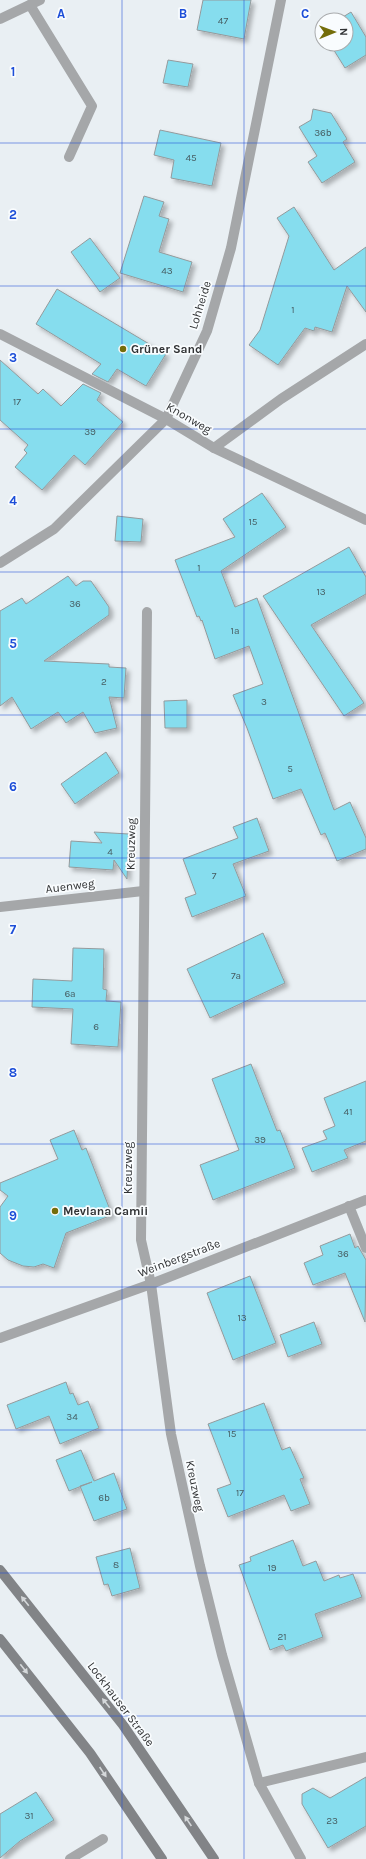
<svg xmlns="http://www.w3.org/2000/svg" width="366" height="1859" viewBox="0 0 366 1859" font-family="Karla,sans-serif">
<style>
.building{fill:#86ddee;stroke:#949a9c;filter:url(#shadow)}
.lines{fill:none;stroke-linecap:round;stroke-linejoin:round}
.lane{stroke:#a5a7a9;stroke-width:10}
.street{stroke:#a5a7a9;stroke-width:10}
.secondary{stroke:#828487;stroke-width:10}
.oneway{fill:#d5d8da}
.grid{fill:none;stroke:#1d4ed8;stroke-width:1;stroke-opacity:0.55}
.poi-dot{fill:#746d0a;stroke:#f9fcfe;stroke-width:1.5}
.labels{text-anchor:middle;dominant-baseline:central;stroke-width:3.5;stroke-linejoin:round;paint-order:stroke}
.number-label{font-size:10px;fill:#465d62}
.street-label{font-size:12px;fill:#303234;stroke:#f9fcfe}
.poi-label{font-size:12px;font-weight:bold;fill:#303234;stroke:#f9fcfe;text-anchor:start}
.grid-label{font-size:13px;text-anchor:middle;font-weight:bold;fill:#1d4ed8;stroke:#f9fcfe;stroke-width:3.5;stroke-linejoin:round;paint-order:stroke}
</style>
<defs>
<filter id="shadow"><feDropShadow dx="3.5" dy="3.5" stdDeviation="2" flood-color="#0004"/></filter>
</defs>
<rect width="100%" height="100%" fill="#e9eff3"/>
<g class="building">
<path d="M203,0H251L244,39L197,30Z"/>
<path d="M351,12L366,37V55L345,68L330,44H346V20H338Z"/>
<path d="M168,60L193,64L188,87L163,83Z"/>
<path d="M313,109L331,113L347,139L343,142L355,162L322,183L308,162L317,156L299,127L311,120Z"/>
<path d="M160,130L221,143L212,186L171,178L174,160L154,155Z"/>
<path d="M144,196L164,202L159,216L169,219L159,252L192,262L183,292L120,273Z"/>
<path d="M294,207L334,270L366,247V312L347,286L332,332L315,327L314,331L305,328L278,365L249,345L260,330L289,236L277,218Z"/>
<path d="M90,238L120,278L100,292L71,252Z"/>
<path d="M57,289L166,354L146,386L117,369L108,382L92,374L101,364L36,324Z"/>
<path d="M0,360L38,394L43,389L61,406L83,384L101,393L97,400L123,422L85,465L74,455L42,490L15,467L27,453L24,450L28,445L0,420Z"/>
<path d="M262,493L286,527L221,571L235,607L257,598L334,810L350,802L366,838V849L337,861L325,833L321,835L301,789L273,799L247,728L233,695L263,684L249,646L215,659L202,620L201,621L199,616L197,617L175,560L235,537L223,519Z"/>
<path d="M117,516L143,519L141,542L115,541Z"/>
<path d="M349,547L366,577V594L311,625L364,703L344,716L263,596Z"/>
<path d="M68,576L76,586L83,581H91L109,607V615L44,661L109,664V667L126,668L124,698L109,697L117,728L95,733L83,712L66,723L58,712L31,729L12,697L0,706V611L22,598L26,604Z"/>
<path d="M187,700V728H165L164,701Z"/>
<path d="M106,752L119,773L75,804L61,784Z"/>
<path d="M257,818L269,851L233,864L246,896L192,917L185,898L196,894L183,859L238,838L233,827Z"/>
<path d="M94,832L129,834L127,879L114,860L113,870L69,867L71,841L102,843Z"/>
<path d="M263,933L285,983L210,1018L187,969Z"/>
<path d="M73,948L104,949L103,989L107,990L106,1001L121,1002L118,1047L71,1044L73,1009L32,1007L33,979L72,981Z"/>
<path d="M251,1064L277,1131L280,1130L295,1168L213,1200L200,1165L239,1150L212,1079Z"/>
<path d="M366,1081V1141L344,1150L348,1158L312,1172L302,1148L327,1139L323,1131L335,1126L324,1098Z"/>
<path d="M74,1130L82,1150L86,1148L112,1215L66,1233L54,1268L43,1264L34,1267L23,1266L8,1260L0,1253V1207L8,1196L0,1190V1183L58,1159L50,1140Z"/>
<path d="M350,1234L355,1248L358,1246L366,1260L365,1322L345,1273L313,1285L304,1263L323,1255L320,1246Z"/>
<path d="M250,1276L276,1343L233,1360L207,1293Z"/>
<path d="M314,1322L322,1344L288,1357L280,1335Z"/>
<path d="M66,1382L70,1394L73,1393L78,1405L88,1401L99,1428L60,1444L49,1416L16,1429L7,1405Z"/>
<path d="M264,1403L282,1450L290,1447L304,1478L300,1479L310,1504L291,1511L284,1495L228,1517L217,1489L231,1484L208,1424Z"/>
<path d="M81,1450L94,1481L114,1473L127,1509L94,1521L80,1486L92,1482L69,1491L56,1460Z"/>
<path d="M293,1540L303,1566L316,1561L324,1581L339,1575L340,1578L353,1574L362,1597L315,1614L323,1637L286,1651L283,1645L270,1650L239,1565L251,1561L250,1557Z"/>
<path d="M130,1548L140,1588L112,1596L108,1584L104,1585L96,1557Z"/>
<path d="M366,1777V1826L328,1848L302,1804V1794L313,1788L330,1798Z"/>
<path d="M36,1792L54,1820L20,1841L0,1858V1814Z"/>
</g>
<g class="lines">
<g class="lane">
<path d="M30,5L92,106L69,157"/>
<path d="M349,1206L366,1248"/>
<path d="M301,1859L259,1783L366,1757"/>
</g>
<g class="street">
<path d="M0,19L40,0"/>
<path d="M0,334L166,419L214,448L366,520"/>
<path d="M214,448L281,399L366,344"/>
<path d="M0,563L54,529L166,419L207,331L231,248L281,0"/>
<path d="M147,612L141,1240L151,1284L171,1434L200,1566L222,1655L259,1783"/>
<path d="M0,907L143,891"/>
<path d="M0,1338L151,1284L366,1200"/>
<path d="M70,1859L103,1839"/>
</g>
<g class="secondary">
<path d="M0,1570L123,1725L214,1859"/>
<path d="M0,1639L90,1753L162,1859"/>
</g>
</g>
<defs><path id="oneway-solid" d="M-6-.8H1V-3.2L6.5 0L1 3.2V.8H-6Z"/></defs>
<g class="oneway">
<use href="#oneway-solid" transform="translate(25 1601) rotate(-129)"/>
<use href="#oneway-solid" transform="translate(24 1669) rotate(52)"/>
<use href="#oneway-solid" transform="translate(106 1703) rotate(-129)"/>
<use href="#oneway-solid" transform="translate(103 1772) rotate(56)"/>
<use href="#oneway-solid" transform="translate(188 1821) rotate(-124)"/>
</g>
<path class="grid" d="M122,0V1859M244,0V1859M0,143H366M0,286H366M0,429H366M0,572H366M0,715H366M0,858H366M0,1001H366M0,1144H366M0,1287H366M0,1430H366M0,1573H366M0,1716H366"/>
<g class="poi-dot">
<circle cx="123" cy="349" r="4"/>
<circle cx="55" cy="1211" r="4"/>
</g>
<g class="labels">
<g class="number-label">
<text x="223" y="21">47</text>
<text x="323" y="133">36b</text>
<text x="191" y="158">45</text>
<text x="167" y="271">43</text>
<text x="293" y="310">1</text>
<text x="17" y="402">17</text>
<text x="90" y="432">39</text>
<text x="253" y="522">15</text>
<text x="199" y="568">1</text>
<text x="321" y="592">13</text>
<text x="75" y="604">36</text>
<text x="235" y="631">1a</text>
<text x="104" y="682">2</text>
<text x="264" y="702">3</text>
<text x="290" y="769">5</text>
<text x="110" y="852">4</text>
<text x="214" y="876">7</text>
<text x="236" y="976">7a</text>
<text x="70" y="994">6a</text>
<text x="96" y="1027">6</text>
<text x="348" y="1112">41</text>
<text x="260" y="1140">39</text>
<text x="343" y="1254">36</text>
<text x="242" y="1318">13</text>
<text x="72" y="1417">34</text>
<text x="232" y="1434">15</text>
<text x="240" y="1493">17</text>
<text x="104" y="1498">6b</text>
<text x="116" y="1565">8</text>
<text x="272" y="1568">19</text>
<text x="282" y="1637">21</text>
<text x="29" y="1816">31</text>
<text x="332" y="1821">23</text>
</g>
<g class="street-label">
<text transform="translate(200 305) rotate(-73)">Lohheide</text>
<text transform="translate(189 418) rotate(30)">Knonweg</text>
<text transform="translate(131 844) rotate(-89)">Kreuzweg</text>
<text transform="translate(70 886) rotate(-7)">Auenweg</text>
<text transform="translate(128 1168) rotate(-90)">Kreuzweg</text>
<text transform="translate(179 1258) rotate(-21)">Weinbergstraße</text>
<text transform="translate(195 1486) rotate(78)">Kreuzweg</text>
<text transform="translate(121 1704) rotate(53)">Lockhauser Straße</text>
</g>
<g class="poi-label">
<text x="131" y="349">Grüner Sand</text>
<text x="63" y="1211">Mevlana Camii</text>
</g>
</g>
<g class="grid-label">
<text x="61" y="18">A</text>
<text x="183" y="18">B</text>
<text x="305" y="18">C</text>
<text x="13" y="76">1</text>
<text x="13" y="219">2</text>
<text x="13" y="362">3</text>
<text x="13" y="505">4</text>
<text x="13" y="648">5</text>
<text x="13" y="791">6</text>
<text x="13" y="934">7</text>
<text x="13" y="1077">8</text>
<text x="13" y="1220">9</text>
</g>
<g transform="translate(334 32) rotate(89)"><circle r="19" fill="#f9fcfe" stroke="#a9abad"/>
<path d="M0-3L7 15L0 10L-7 15Z" fill="#746d0a"/>
<text y="-6" font-size="11" font-weight="bold" text-anchor="middle" fill="#303234">N</text>
</g>
</svg>
